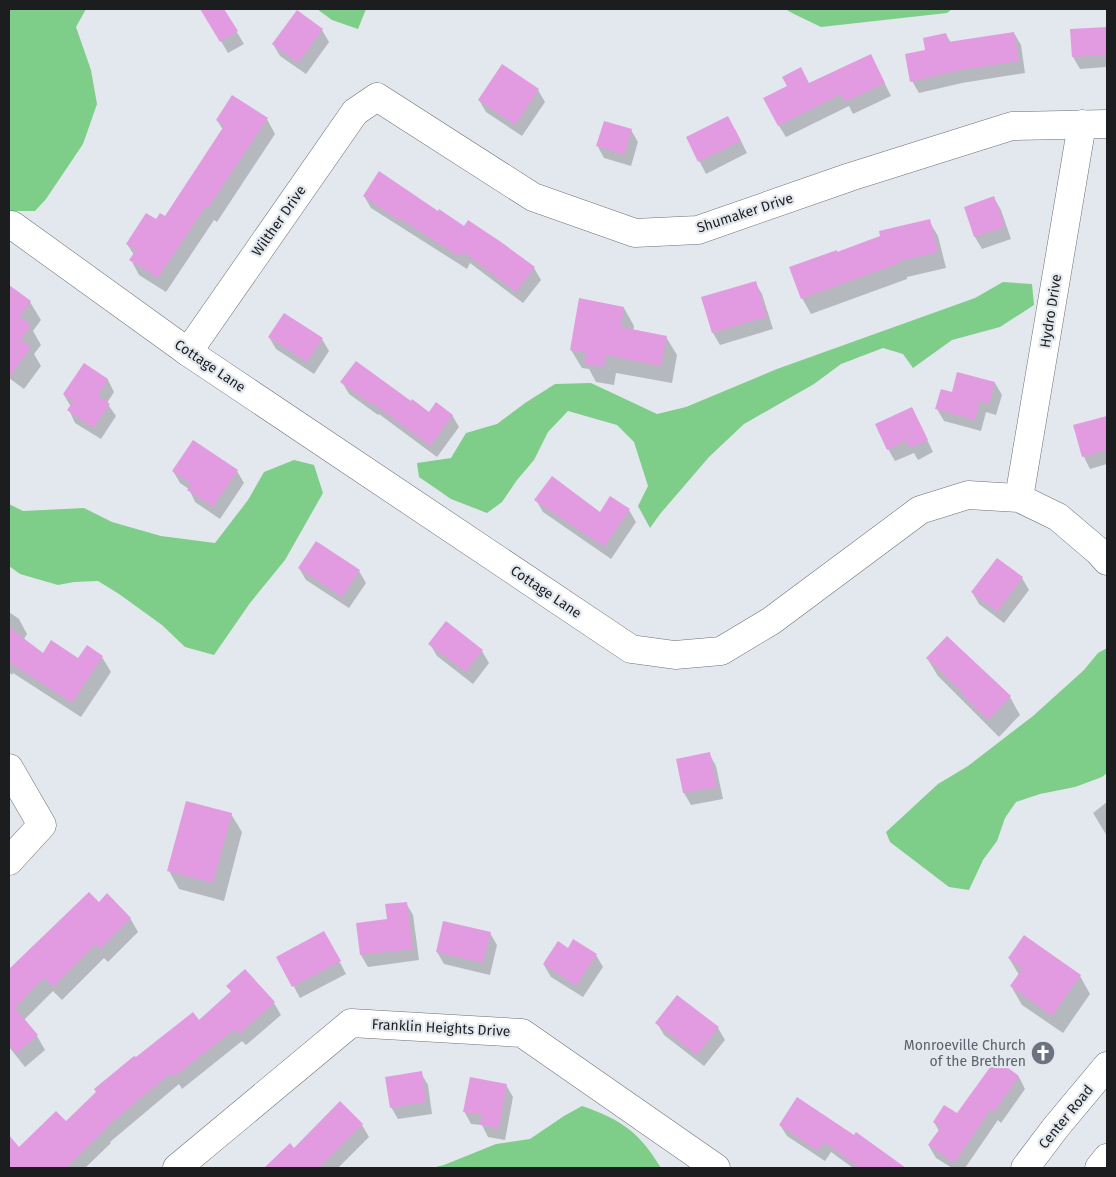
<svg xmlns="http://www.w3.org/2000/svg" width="1116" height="1177" viewBox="0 0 1116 1177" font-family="'Fira Sans',sans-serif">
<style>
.forest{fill:#7ecd89}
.shadow{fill:#0003}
.building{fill:#e29be0}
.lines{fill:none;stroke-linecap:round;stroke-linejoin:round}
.minor-casing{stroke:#6d7176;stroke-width:29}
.major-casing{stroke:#6d7176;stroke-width:29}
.minor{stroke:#fff;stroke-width:28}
.major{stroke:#fff;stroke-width:28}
.labels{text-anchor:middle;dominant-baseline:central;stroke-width:4.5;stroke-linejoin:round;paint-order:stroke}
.street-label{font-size:14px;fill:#1b1d1f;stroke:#e3e8ee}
.worship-label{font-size:14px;fill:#5b616d;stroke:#e3e8ee;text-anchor:end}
</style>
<rect width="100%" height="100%" fill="#e3e8ee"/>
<g class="forest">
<path d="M9,9H86L76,27L91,70L97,104L83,144L46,199L35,211H9Z"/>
<path d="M317,9H366L358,29L332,20Z"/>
<path d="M785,9H952L947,13L821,27L794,14Z"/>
<path d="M1003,282L1032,284L1034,305L1000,327L952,340L913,368L903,354L883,348L841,364L814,384L744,424L709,457L660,514L650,528L638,506L648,486L634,442L617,425L568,411L548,432L534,460L517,480L502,502L487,513L451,499L419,477L417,463L451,458L466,433L497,424L525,403L555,384L591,383L657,414L686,407L777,369L975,298Z"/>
<path d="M294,460L314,465L323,493L285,560L250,603L214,655L185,647L162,625L119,594L98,581L74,582L58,585L20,574L9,566V504L23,511L84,508L112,522L161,536L215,543L248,500L264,472Z"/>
<path d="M1107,648V773L1102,777L1075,787L1040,794L1016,802L1005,818L997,841L983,860L969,890L949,887L890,842L886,832L938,784L968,766L1033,716L1084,670L1098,653Z"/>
<path d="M582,1106C622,1120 639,1132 661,1168H432L444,1165L496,1144L530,1139L564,1116Z"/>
</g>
<g class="shadow">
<path d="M214,9H223L244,44L228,53L205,14Z"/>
<path d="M1107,28V67L1080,69L1073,57L1072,30Z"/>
<path d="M322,30L329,42L306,74L280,56L273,44Z"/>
<path d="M1014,33L1021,45L1025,73L962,83L919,93L912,81L927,51L946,34L951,43Z"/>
<path d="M877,68L891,96L853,114L849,106L786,137L779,126L789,86L810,85Z"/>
<path d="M538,90L545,102L522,136L486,112L479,100Z"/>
<path d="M267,119L275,134L217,222L214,220L166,292L139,275L131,260L134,255L127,244L165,217L223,130L217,120Z"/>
<path d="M735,129L747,153L706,174L687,137Z"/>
<path d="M631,130L638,142L631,166L604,158L597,145Z"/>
<path d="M364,196L438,213L534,268L541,280L523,303L470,263L467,269L371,208Z"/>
<path d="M994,198L1001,210L1011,239L982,249L975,237L965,208Z"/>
<path d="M929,221L938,236L946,268L907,277V279L811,314L802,298L837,254Z"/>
<path d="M755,282L762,294L773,329L720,345L713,333L702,298Z"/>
<path d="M13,289L30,302L41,320L33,331L41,345L34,354L41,366L24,389L9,378V295Z"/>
<path d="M624,308L634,326L633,331L666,337L677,355L672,383L616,373L614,385L596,382L589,369L582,368L571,350Z"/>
<path d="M269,337L322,339L329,351L314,374L276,349Z"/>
<path d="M84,365L108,380L114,392L107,403L116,416L101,439L75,423L69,410L71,407L64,395Z"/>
<path d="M342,382L412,403L430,414L452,415L459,427L437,457L379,414L378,415L349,394Z"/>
<path d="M995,383L1002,395L996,415L986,412L981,431L944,421L937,409L953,394Z"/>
<path d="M912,408L933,452L918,460L914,453L895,461L888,449Z"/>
<path d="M1105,417L1107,422V464L1090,469L1084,457L1075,426Z"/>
<path d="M173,471H237L244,483L220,519L195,502L189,489L180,483Z"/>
<path d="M536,500L600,514L629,510L636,522L611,559L543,512Z"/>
<path d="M299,568L359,571L366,583L349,608L306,580Z"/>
<path d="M1022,578L1029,590L1004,623L979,604L972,592Z"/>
<path d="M9,612L19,619L27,634L24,639L43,655L79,660L102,657L111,672L81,717L13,673L12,675L9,672Z"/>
<path d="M430,644L482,651L489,663L473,684L437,656Z"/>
<path d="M927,658L1010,697L1020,715L999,737L938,676Z"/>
<path d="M709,753L716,766L723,799L691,805L684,793L678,760Z"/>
<path d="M1107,802V836L1093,813Z"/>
<path d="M231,814L242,832L224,901L179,889L169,871Z"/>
<path d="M99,903L130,918L138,932L108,962L104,958L62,1000L53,991L24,1020L37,1036L45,1050L25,1067L9,1047V977Z"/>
<path d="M406,903L413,915L419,960L368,967L361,955L357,924L388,920Z"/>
<path d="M490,933L497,945L490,975L444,964L437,952Z"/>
<path d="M331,945L346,974L300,998L278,957Z"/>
<path d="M596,955L603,967L583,997L551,977L544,965Z"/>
<path d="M1009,958L1080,976L1090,994L1063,1033L1022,1005L1011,986L1019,975Z"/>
<path d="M245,971L274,1003L281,1015L246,1045L242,1041L182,1089L179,1084L110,1142L111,1143L85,1168H9V1146L13,1142L19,1149L66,1123L135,1059L199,1022L232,992L228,986Z"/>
<path d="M657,1023L718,1028L725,1040L704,1066L664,1035Z"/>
<path d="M996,1061L1019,1077L1025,1089L1001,1123L998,1120L965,1168H952L936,1158L929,1146L939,1131L934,1122L957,1115Z"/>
<path d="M421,1073L428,1085L432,1114L398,1119L391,1107Z"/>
<path d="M506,1085L513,1097L505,1140L488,1137L482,1125L471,1124L464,1111Z"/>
<path d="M340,1103L362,1125L369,1137L338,1168H266L290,1145L294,1149Z"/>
<path d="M780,1125L855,1137L857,1134L903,1168H853L831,1152L825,1161L787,1136Z"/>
</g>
<g class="building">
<path d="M200,9H224L238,31L220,42Z"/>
<path d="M297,10L323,29L298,63L272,44Z"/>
<path d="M1107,27V55L1072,57L1070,29Z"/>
<path d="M1014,32L1019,61L955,71L910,82L905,54L925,50L923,38L946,33L948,42Z"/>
<path d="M871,54L885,83L845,102L841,94L778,126L763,98L787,86L782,77L801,67L809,83Z"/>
<path d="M502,64L539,89L515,125L478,100Z"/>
<path d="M232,95L268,118L208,208L206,206L158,278L129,260L136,250L126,244L146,213L156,219L160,213L165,216L224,126L216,120Z"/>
<path d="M728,116L741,141L698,162L686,137Z"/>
<path d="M604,121L632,129L624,155L596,146Z"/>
<path d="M379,171L438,211L439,209L464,226L468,220L501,242L535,267L516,292L463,252L460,257L399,218L398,220L363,196Z"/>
<path d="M994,196L1005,227L974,237L964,207Z"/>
<path d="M930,219L938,252L899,261V263L801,299L789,267L837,250V252L880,236L879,231Z"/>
<path d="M756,281L767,317L712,333L701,297Z"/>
<path d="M9,285L31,301L20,317L31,325L21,340L31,347L9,378Z"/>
<path d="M579,298L624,307L621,327L667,336L661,366L606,355L604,367L584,364L586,353L570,350Z"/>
<path d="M284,313L323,338L307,362L268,337Z"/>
<path d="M356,361L411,401L412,399L429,412L436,402L453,415L430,446L371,402L370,404L340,382Z"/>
<path d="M84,363L108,379L98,395L110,404L93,428L67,410L73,402L63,394Z"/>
<path d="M957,372L995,382L989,404L980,401L975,420L935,409L941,389L952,392Z"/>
<path d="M912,407L928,440L910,448L906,441L887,450L875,424Z"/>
<path d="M1107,416V450L1082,457L1073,425Z"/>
<path d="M193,440L238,470L213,507L187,490L191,484L172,471Z"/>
<path d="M552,476L600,512L610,496L630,509L604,547L534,500Z"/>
<path d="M316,541L360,570L342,597L298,568Z"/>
<path d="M997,558L1023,577L997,612L971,592Z"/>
<path d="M446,621L483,650L466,672L428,644Z"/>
<path d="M9,627L43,653L51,640L78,658L87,645L103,656L72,703L9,662Z"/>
<path d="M947,636L1011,696L988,720L962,695L963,693L926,658Z"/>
<path d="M710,752L717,787L683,793L676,759Z"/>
<path d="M186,801L232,813L213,883L167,871Z"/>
<path d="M89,892L99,902L107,893L131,918L100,949L96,944L53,987L44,978L15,1008L38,1035L16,1054L9,1044V969Z"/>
<path d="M407,902L413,949L360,955L356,923L387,919L385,904Z"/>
<path d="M443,921L491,932L483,963L436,952Z"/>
<path d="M324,931L341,961L292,987L276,957Z"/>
<path d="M1024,935L1081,975L1052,1016L1010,986L1022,969L1008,958Z"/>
<path d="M573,939L597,954L576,986L543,964L558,941L568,948Z"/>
<path d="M245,969L275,1002L239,1034L235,1029L174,1077L171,1073L104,1129L105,1130L66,1168H9V1135L19,1147L56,1111L66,1121L96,1092L94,1089L134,1056L136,1057L193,1012L199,1020L231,991L226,986Z"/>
<path d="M677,995L719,1027L697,1055L655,1023Z"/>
<path d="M996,1059L1019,1076L994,1112L991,1109L954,1163L928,1145L941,1127L933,1122L944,1105L957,1113Z"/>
<path d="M422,1071L426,1102L390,1108L385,1077Z"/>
<path d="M470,1077L507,1084L499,1128L480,1125L482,1115L463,1112Z"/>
<path d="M797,1097L854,1135L856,1132L906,1168H859L824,1142L818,1151L779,1125Z"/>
<path d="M340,1101L363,1124L319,1168H264L290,1143L294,1148Z"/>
</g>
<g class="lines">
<g class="minor-casing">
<g id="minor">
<path d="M12,225L188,352L631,649L675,655L721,651L771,621L920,510L968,495L1019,498L1058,517L1098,551L1107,561"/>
<path d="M188,352L355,112L377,97L533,197L635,233L698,230L850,177L1012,126L1107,124"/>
<path d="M1019,498L1082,124"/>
<path d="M9,768L42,825L9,861"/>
<path d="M177,1168L351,1023L522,1033L716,1168"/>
<path d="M1099,1168L1107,1158"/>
</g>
</g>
<g class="major-casing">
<path id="major" d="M1025,1168L1056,1127L1107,1066"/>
</g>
<use href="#minor" class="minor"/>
<use href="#major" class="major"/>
</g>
<defs>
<g id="church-disc" transform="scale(1.25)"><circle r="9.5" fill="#6b7280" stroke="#e3e8ee"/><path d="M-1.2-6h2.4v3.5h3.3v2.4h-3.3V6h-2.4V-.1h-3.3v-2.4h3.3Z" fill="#fff"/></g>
</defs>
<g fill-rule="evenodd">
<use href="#church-disc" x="1043" y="1053"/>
</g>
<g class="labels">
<g class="street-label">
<text transform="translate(745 213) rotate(-18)">Shumaker Drive</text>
<text transform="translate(279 221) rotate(-55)">Wilther Drive</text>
<text transform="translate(1051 311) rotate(-81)">Hydro Drive</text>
<text transform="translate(210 366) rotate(34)">Cottage Lane</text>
<text transform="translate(546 592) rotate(34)">Cottage Lane</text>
<text transform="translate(441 1028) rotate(3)">Franklin Heights Drive</text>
<text transform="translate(1066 1117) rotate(-51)">Center Road</text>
</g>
<g class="worship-label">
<text x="1026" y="1045">Monroeville Church<tspan x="1026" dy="16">of the Brethren</tspan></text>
</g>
</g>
<rect width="1116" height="1177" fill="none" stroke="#1b1d1f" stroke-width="20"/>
</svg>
